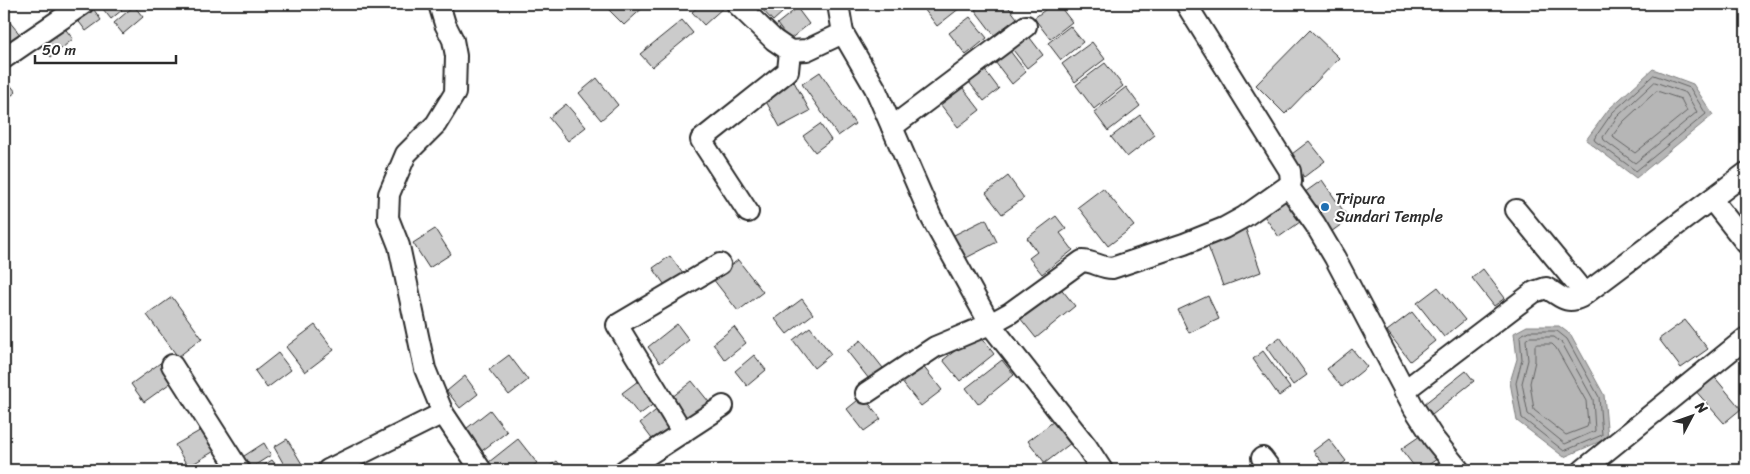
<svg xmlns="http://www.w3.org/2000/svg" width="1750" height="474" viewBox="0 0 1750 474" font-family="Sriracha,sans-serif">
<style>
.water{fill:#b6b6b6;stroke:#7e7e7e}
.lines{fill:none;stroke-linecap:round;stroke-linejoin:round}
.shore{stroke:#636363;stroke-width:1}
.building{fill:#cbcbcb;stroke:#2b2b2b}
.minor-casing{stroke:#2b2b2b;stroke-width:24}
.minor{stroke:#fff;stroke-width:20}
.poi-dot{fill:#1f6fb2;stroke:#fff;stroke-width:2}
.labels{text-anchor:middle;dominant-baseline:central;stroke-width:4;stroke-linejoin:round;paint-order:stroke}
.poi-label{font-size:16px;fill:#2b2b2b;stroke:#fff;text-anchor:start}
</style>
<rect width="100%" height="100%" fill="#fff"/>
<filter id="ink" filterUnits="userSpaceOnUse"><feTurbulence type="fractalNoise" baseFrequency=".02" numOctaves="2"/><feDisplacementMap in="SourceGraphic" scale="10" xChannelSelector="R" yChannelSelector="G"/><feConvolveMatrix kernelMatrix="1 2 1 2 8 2 1 2 1" color-interpolation-filters="sRGB"/></filter>
<g filter="url(#ink)">
<g class="water">
<path d="M1653,69L1693,84L1713,115L1636,178L1586,140L1609,109Z"/>
<path d="M1527,326H1559L1571,335L1604,395L1608,438L1564,457L1517,421L1510,382L1517,359L1514,333Z"/>
</g>
<g class="lines">
<g class="shore">
<path d="M1654,75L1690,88L1706,114L1636,171L1595,141L1594,139L1612,113Z"/>
<path d="M1655,82L1686,93L1697,112L1635,163L1604,140L1603,137L1617,117Z"/>
<path d="M1657,91L1681,99L1687,111L1635,153L1614,138L1613,135L1623,122Z"/>
<path d="M1529,331H1557L1567,339L1599,397L1602,435L1564,451L1522,418L1516,383L1522,359L1520,336Z"/>
<path d="M1530,337H1554L1562,343L1593,399L1595,431L1565,444L1528,414L1522,383L1528,360L1526,340Z"/>
<path d="M1537,344H1552L1556,348L1586,401L1588,424L1587,427L1566,435L1534,410L1530,383L1535,361V346Z"/>
</g>
</g>
<g class="building">
<path d="M90,4L101,20L86,31L73,14Z"/>
<path d="M99,4H116L122,10L111,19Z"/>
<path d="M616,4H647L624,25L609,10Z"/>
<path d="M701,4H723L725,6L704,25L692,12Z"/>
<path d="M764,4H792L773,21L760,7Z"/>
<path d="M930,4H965L937,26L924,9Z"/>
<path d="M983,4H1006L1017,18L994,35L975,10Z"/>
<path d="M1053,4H1058L1072,22L1050,39L1034,18Z"/>
<path d="M134,6L143,17L123,34L114,23Z"/>
<path d="M797,8L809,24L789,40L777,24Z"/>
<path d="M4,15L22,37L7,49L4,45Z"/>
<path d="M970,17L987,38L966,55L949,33Z"/>
<path d="M682,20L693,33L652,67L640,54Z"/>
<path d="M60,22L73,39L51,57L37,40Z"/>
<path d="M1070,26L1083,42L1061,60L1048,43Z"/>
<path d="M1310,30L1339,58L1285,114L1256,85Z"/>
<path d="M1027,34L1043,55L1027,68L1010,46Z"/>
<path d="M1092,42L1105,59L1075,82L1062,64Z"/>
<path d="M1007,47L1026,72L1012,84L992,58Z"/>
<path d="M1105,63L1123,86L1094,109L1076,85Z"/>
<path d="M981,65L999,89L984,101L965,77Z"/>
<path d="M820,72L855,124L838,136L802,84Z"/>
<path d="M4,77L16,92L4,101Z"/>
<path d="M597,78L618,105L601,120L579,93Z"/>
<path d="M792,78L810,111L780,127L762,94Z"/>
<path d="M959,83L980,110L958,127L937,100Z"/>
<path d="M1126,87L1140,106L1108,131L1094,112Z"/>
<path d="M566,104L586,127L568,141L549,118Z"/>
<path d="M1140,115L1155,135L1127,157L1111,137Z"/>
<path d="M820,124L831,140L815,152L803,136Z"/>
<path d="M1309,141L1325,161L1304,177L1288,157Z"/>
<path d="M1008,176L1024,198L1002,214L986,193Z"/>
<path d="M1322,180L1349,219L1328,234L1301,195Z"/>
<path d="M1103,188L1134,226L1108,246L1078,207Z"/>
<path d="M1290,193L1307,217L1279,237L1262,213Z"/>
<path d="M1056,216L1066,229L1060,233L1073,250L1042,274L1029,258L1037,252L1027,238Z"/>
<path d="M986,219L997,242L962,260L950,237Z"/>
<path d="M1245,227L1261,272L1223,286L1206,241Z"/>
<path d="M435,229L451,254L429,268L413,243Z"/>
<path d="M670,256L686,278L669,291L653,268Z"/>
<path d="M738,260L763,292L738,311L713,279Z"/>
<path d="M1483,269L1505,298L1494,306L1472,278Z"/>
<path d="M1055,281L1075,306L1036,338L1016,313Z"/>
<path d="M1438,287L1465,320L1444,337L1417,303Z"/>
<path d="M1208,296L1219,319L1189,333L1178,310Z"/>
<path d="M172,297L202,338L178,357L147,315Z"/>
<path d="M802,299L813,314L787,334L775,319Z"/>
<path d="M1412,312L1435,341L1410,361L1387,331Z"/>
<path d="M1685,320L1708,349L1681,368L1659,339Z"/>
<path d="M677,324L689,340L660,363L648,347Z"/>
<path d="M315,325L334,350L305,372L286,347Z"/>
<path d="M734,327L746,343L725,360L713,344Z"/>
<path d="M810,327L831,354L814,368L793,340Z"/>
<path d="M978,333L994,354L960,381L943,360Z"/>
<path d="M1280,337L1307,375L1293,385L1266,347Z"/>
<path d="M861,340L883,368L869,379L847,351Z"/>
<path d="M1352,349L1367,367L1342,387L1327,369Z"/>
<path d="M1263,351L1290,388L1279,396L1253,359Z"/>
<path d="M278,353L291,370L267,388L255,371Z"/>
<path d="M509,355L528,380L509,395L489,370Z"/>
<path d="M754,355L766,370L747,386L735,371Z"/>
<path d="M1002,360L1014,375L978,404L966,388Z"/>
<path d="M163,361L176,379L144,402L131,384Z"/>
<path d="M922,365L942,390L921,406L901,381Z"/>
<path d="M1466,371L1474,381L1432,414L1424,404Z"/>
<path d="M1712,374L1741,409L1724,423L1694,389Z"/>
<path d="M465,376L478,394L460,408L447,391Z"/>
<path d="M642,378L659,400L639,415L622,393Z"/>
<path d="M692,381L709,402L687,419L671,398Z"/>
<path d="M863,396L881,419L864,431L847,409Z"/>
<path d="M660,407L675,428L655,443L640,423Z"/>
<path d="M490,410L507,432L479,453L462,432Z"/>
<path d="M1054,421L1071,443L1045,463L1028,441Z"/>
<path d="M203,429L216,450L188,467L175,445Z"/>
<path d="M1420,436L1437,459L1421,470H1417L1401,449Z"/>
<path d="M287,439L302,464L290,470H287L274,447Z"/>
<path d="M518,439L537,463L528,470H495L489,462Z"/>
<path d="M1329,439L1346,461L1335,470H1328L1313,451Z"/>
<path d="M264,443L271,455L249,469L241,458Z"/>
<path d="M272,460L280,470H257Z"/>
<path d="M557,461L564,470H544Z"/>
</g>
<g class="lines">
<g class="minor-casing">
<g id="minor">
<path d="M439,4L445,24L453,40L456,56L455,93L436,124L406,154L389,194L388,218L399,246L425,369L443,413L481,470"/>
<path d="M737,4L774,40L790,51L807,50L843,33L838,4"/>
<path d="M843,33L875,88L931,217L990,324L935,347L866,393"/>
<path d="M4,58L83,4"/>
<path d="M892,127L1026,26"/>
<path d="M1288,186L1315,224L1335,258L1414,408L1434,439L1459,470"/>
<path d="M1712,200L1746,243"/>
<path d="M1516,210L1585,294"/>
<path d="M748,212L701,140L788,71L790,51"/>
<path d="M172,365L239,470"/>
<path d="M1404,391L1534,292L1546,288C1560,295 1565,305 1581,297L1746,173"/>
<path d="M683,433L617,325L720,264"/>
<path d="M1262,458L1271,470"/>
<path d="M328,470L443,413"/>
<path d="M625,470L723,406"/>
<path d="M1102,470L1087,447L990,324L1010,313L1082,261C1093,261 1101,268 1112,268L1184,244L1224,228L1244,217L1288,186L1291,182L1290,171L1186,4"/>
<path d="M1583,470L1746,338"/>
</g>
</g>
<use href="#minor" class="minor"/>
</g>
</g>
<circle class="poi-dot" cx="1325" cy="207" r="5"/>
<g class="labels">
<g class="poi-label">
<text x="1335" y="198">Tripura<tspan x="1335" dy="18">Sundari Temple</tspan></text>
</g>
</g>
<rect width="1750" height="474" fill="none" stroke="#fff" stroke-width="20"/>
<rect x="10" y="10" width="1730" height="454" fill="none" stroke="#2b2b2b" stroke-width="2" filter="url(#ink)"/>
<g transform="translate(1692 416) rotate(49)" stroke="#ffffff" stroke-width="4" paint-order="stroke">
<path d="M0-4L9 19L0 12L-9 19Z" fill="#2b2b2b"/>
<text y="-8" font-size="14" font-weight="bold" text-anchor="middle" fill="#2b2b2b">N</text>
</g>
<path d="M35 55v8h141v-8" fill="none" stroke="#2b2b2b" stroke-width="2.5"/>
<text x="42" y="55" font-size="15" fill="#2b2b2b" stroke="#ffffff" stroke-width="4" paint-order="stroke">50 m</text>
</svg>
